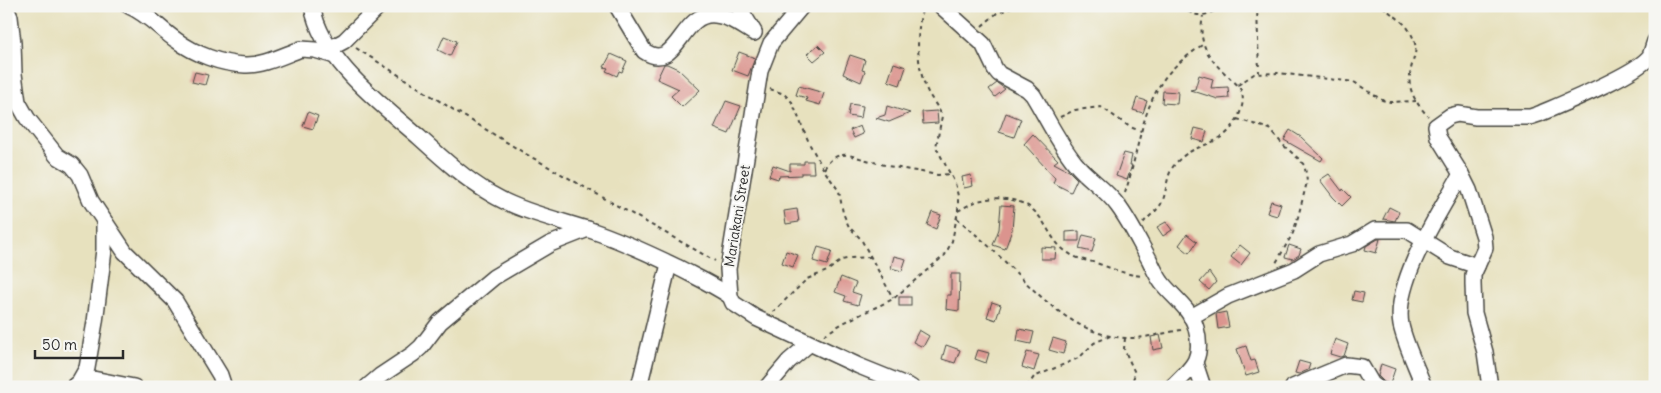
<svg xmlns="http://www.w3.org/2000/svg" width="1661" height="393" viewBox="0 0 1661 393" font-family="Delius,sans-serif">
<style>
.building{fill:#db948e}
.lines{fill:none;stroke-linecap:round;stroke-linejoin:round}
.minor-casing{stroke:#474641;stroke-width:18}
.path{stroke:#474641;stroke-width:2;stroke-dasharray:4 4;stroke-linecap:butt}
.minor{stroke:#fff;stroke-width:15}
.labels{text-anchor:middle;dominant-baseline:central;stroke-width:4;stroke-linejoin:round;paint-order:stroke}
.street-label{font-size:14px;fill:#2b2b2b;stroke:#f6f6f2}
</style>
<rect width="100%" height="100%" fill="#f6f6f2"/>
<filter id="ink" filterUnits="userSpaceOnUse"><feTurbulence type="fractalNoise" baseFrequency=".02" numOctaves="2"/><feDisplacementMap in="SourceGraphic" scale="10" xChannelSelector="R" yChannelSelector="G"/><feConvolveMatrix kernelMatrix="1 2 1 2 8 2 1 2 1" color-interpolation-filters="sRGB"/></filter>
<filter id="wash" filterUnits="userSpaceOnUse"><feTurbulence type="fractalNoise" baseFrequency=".0096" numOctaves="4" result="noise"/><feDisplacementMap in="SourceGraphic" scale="20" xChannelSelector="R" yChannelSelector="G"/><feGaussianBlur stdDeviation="1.12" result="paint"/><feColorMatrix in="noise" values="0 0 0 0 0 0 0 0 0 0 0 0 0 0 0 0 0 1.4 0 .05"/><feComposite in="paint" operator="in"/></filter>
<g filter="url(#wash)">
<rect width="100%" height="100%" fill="#e7e1be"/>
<g id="blocks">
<g class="building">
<path d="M444,36L457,41L450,56L438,50Z"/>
<path d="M818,45L825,52L814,61L807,54Z"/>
<path d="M739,52L755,58L748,76L732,70Z"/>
<path d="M611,54L627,61L622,72L619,71L617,76L606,71L608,68L604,67Z"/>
<path d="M850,55L865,60L862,70L865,71L861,82L843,74Z"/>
<path d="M894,63L906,67L900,85L888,81Z"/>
<path d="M664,64H667L678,69L700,90L682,107L671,96L679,89L657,79Z"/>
<path d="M195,72L208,75L205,85L192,82Z"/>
<path d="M1199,75L1213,79L1211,88L1228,87L1229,98L1218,99L1190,90L1195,89Z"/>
<path d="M997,83L1005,89L995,97L989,89Z"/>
<path d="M799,86L824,93L820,105L806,101L807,98L796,95Z"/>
<path d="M1163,91L1178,92L1177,104L1162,103Z"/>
<path d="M1137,98L1147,101L1143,113L1133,110Z"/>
<path d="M726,101L741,106L729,134L714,128Z"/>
<path d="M850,104L863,106L861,118L848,116Z"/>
<path d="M887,106L910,113L889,122L876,118L885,115Z"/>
<path d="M937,111L938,123L923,124L922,112Z"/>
<path d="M308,112L318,116L313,129L303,126Z"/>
<path d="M1006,113L1021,119L1014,137L999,132Z"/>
<path d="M860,126L863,134L854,138L850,130Z"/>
<path d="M1195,128L1207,131L1204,142L1192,139Z"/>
<path d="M1290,130L1301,137L1323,158L1321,161L1284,140Z"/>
<path d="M1033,134L1058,160L1054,163L1069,171L1077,179L1071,192L1053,183L1055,178L1024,144Z"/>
<path d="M1124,153L1132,155L1130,165H1132L1127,180L1116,176Z"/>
<path d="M804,161H813L814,173H801V175L779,176L778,179L769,176L773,165L790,171V164H804Z"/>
<path d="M1329,174L1342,191L1343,189L1351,197L1342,206L1333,197L1320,180Z"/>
<path d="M971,175L973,186L964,188L962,177Z"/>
<path d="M1271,201L1281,204L1277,216L1267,213Z"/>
<path d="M1001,205L1014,206L1012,230L1005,249L993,245L999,229Z"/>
<path d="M1389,207L1399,212L1395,221L1383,219Z"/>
<path d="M797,209L799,222L786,224L784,211Z"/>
<path d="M932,212L941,215L936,229L927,225Z"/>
<path d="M1166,222L1172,230L1163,236L1157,227Z"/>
<path d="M1079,231V241H1066V232Z"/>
<path d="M1187,234L1197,242L1189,253L1179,245Z"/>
<path d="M1083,235L1096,238L1092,252L1079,249Z"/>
<path d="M1378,239H1380L1376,253L1365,250L1366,246Z"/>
<path d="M1240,245L1250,253L1241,265L1231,257Z"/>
<path d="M1289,245L1301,249L1299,255L1293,259L1285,257Z"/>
<path d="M818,247L832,251L827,265L813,261Z"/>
<path d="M1041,247L1056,248L1055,259H1041Z"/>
<path d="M786,251L798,255L793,267L782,263Z"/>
<path d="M894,256L906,259L902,271L891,268Z"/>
<path d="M1209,272L1216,282L1209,290L1200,282Z"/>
<path d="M951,274H960L959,311L946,309L947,295H951Z"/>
<path d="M841,277L856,283L852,292L861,295L858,305L844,301L846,296L835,292Z"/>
<path d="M1354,291L1364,293L1362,302L1352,300Z"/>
<rect x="899" y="297" width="12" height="9"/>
<path d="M992,302L1001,305L996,320L987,317Z"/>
<path d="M1226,312L1229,327L1218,329L1216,314Z"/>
<path d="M1019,329L1034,332L1031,344L1017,341Z"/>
<path d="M919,330L929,336L923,347L913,342Z"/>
<path d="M1160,335L1163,348L1153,350L1151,337Z"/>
<path d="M1053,338L1066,342L1063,354L1049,350Z"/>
<path d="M1335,339L1348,344L1344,356L1340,357L1330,354Z"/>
<path d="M946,345L960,350L955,363L942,359Z"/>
<path d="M1246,346L1251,361L1255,360L1259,372L1246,376L1237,349Z"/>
<path d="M978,350L989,353L986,363L975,359Z"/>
<path d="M1027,352L1039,355L1034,371L1022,367Z"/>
<path d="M1299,361L1310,364L1308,370L1299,374L1295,373Z"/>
<path d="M1381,364L1395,369L1390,384L1384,382L1378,376Z"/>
</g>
</g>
</g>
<g filter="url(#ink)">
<use href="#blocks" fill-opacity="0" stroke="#474641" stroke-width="1"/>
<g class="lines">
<g class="minor-casing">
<g id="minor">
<path d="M129,6C148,14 160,29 176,40C195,54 221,64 245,65C263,66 284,55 301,49L315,50L335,56"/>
<path d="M312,6C322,61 380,103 420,138C442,158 465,179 491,194C519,211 559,220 590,230C620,240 648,253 677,267C696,277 712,284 730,296"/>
<path d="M617,6L644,51C678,74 680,11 715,15C729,16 742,26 754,33"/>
<path d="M738,6L754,32"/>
<path d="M802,6L771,43L760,71L728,269L730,296L733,303L756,318L859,366L911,387"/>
<path d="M941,6L983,44L995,69L999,74L1027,89L1033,95C1047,118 1058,142 1075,163C1088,179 1106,189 1118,206C1130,222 1139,241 1149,259C1153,267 1156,275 1162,283C1173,297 1191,309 1196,328C1204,359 1193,367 1172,387"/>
<path d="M6,8L10,17L13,43L14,74L18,102L27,118L57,156L72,165L80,175L91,201L125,252L175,301L220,375L224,387"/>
<path d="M329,49L344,41L379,6"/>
<path d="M1191,317L1228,296L1294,270L1319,254L1352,244L1375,230H1407L1450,257L1477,266"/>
<path d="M1195,363L1203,387"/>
<path d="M83,377L134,387"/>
<path d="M1489,380L1485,352L1474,313L1473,284V275L1485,248L1484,237L1469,190L1461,174L1438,137L1436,126L1450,116L1458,114L1476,117H1530L1539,114C1562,104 1637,74 1650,56C1652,51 1653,46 1655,41"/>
<path d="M73,387L79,382L87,368L95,322L104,250V222"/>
<path d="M367,387L380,376L413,354L421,347L440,322L494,277L550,244L588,229"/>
<path d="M639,387L669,264"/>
<path d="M767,387L789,361L809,344"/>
<path d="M1293,387L1346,365L1362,367L1372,384L1376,387"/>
<path d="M1424,387C1417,368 1405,344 1401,325C1393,282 1440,212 1461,174"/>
</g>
</g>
<g class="path">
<path d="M1182,6C1194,19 1208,17 1221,6"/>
<path d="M1257,6L1259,73"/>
<path d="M1383,6C1391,15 1403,20 1409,30C1422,51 1412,56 1410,75C1407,90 1418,106 1428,116"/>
<path d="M982,26L997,13L1018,6"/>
<path d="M356,48L449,107L526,154L715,261"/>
<path d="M1238,85L1254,74L1278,73L1354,82L1382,100L1390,102L1416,101"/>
<path d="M770,89L784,94L792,102L810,145L824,170L839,191L843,213L849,227L861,239L893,298"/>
<path d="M1060,117L1075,110L1101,107L1130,127L1141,131"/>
<path d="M1237,119L1270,129L1283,145L1299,159L1304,165L1306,173L1307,182L1298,217L1293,233L1276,263"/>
<path d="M824,169C831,158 836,154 849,155L888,166L938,175L950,174"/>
<path d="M1125,193C1138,155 1141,107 1167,75C1177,63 1190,54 1202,45"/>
<path d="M958,211C965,207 973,202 982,200C997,196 1022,199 1033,210C1046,221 1050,239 1064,250C1078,261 1086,259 1102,265C1116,270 1127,275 1143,276"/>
<path d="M957,218C970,230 984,241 997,254C1034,289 1069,334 1125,338C1144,339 1163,333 1181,330"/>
<path d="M1143,223C1149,216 1157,211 1161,204C1168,191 1165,176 1175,164C1196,139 1224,150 1239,115C1242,108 1244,100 1242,93C1240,86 1235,83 1230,78C1210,60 1197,45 1203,16"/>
<path d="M773,312L807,279L827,271L842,260L851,258L871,257"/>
<path d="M824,335L843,323L893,299L945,255L952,241L958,211V196L955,183L936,147L942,116C938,106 930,98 926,88C916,63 916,33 923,6"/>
<path d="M1125,338L1124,349L1135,373L1131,387"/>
<path d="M1027,387L1034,377L1074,360L1080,357L1094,343L1110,336"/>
</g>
<use href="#minor" class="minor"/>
</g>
</g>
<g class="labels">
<g class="street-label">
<text transform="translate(737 216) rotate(-81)">Mariakani Street</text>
</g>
</g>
<rect width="1661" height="393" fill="none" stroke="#f6f6f2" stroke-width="25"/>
<path d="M35 350v8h88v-8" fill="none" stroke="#2b2b2b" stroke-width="2.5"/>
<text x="42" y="350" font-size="15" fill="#2b2b2b" stroke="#f6f6f2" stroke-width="4" paint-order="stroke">50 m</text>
</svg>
